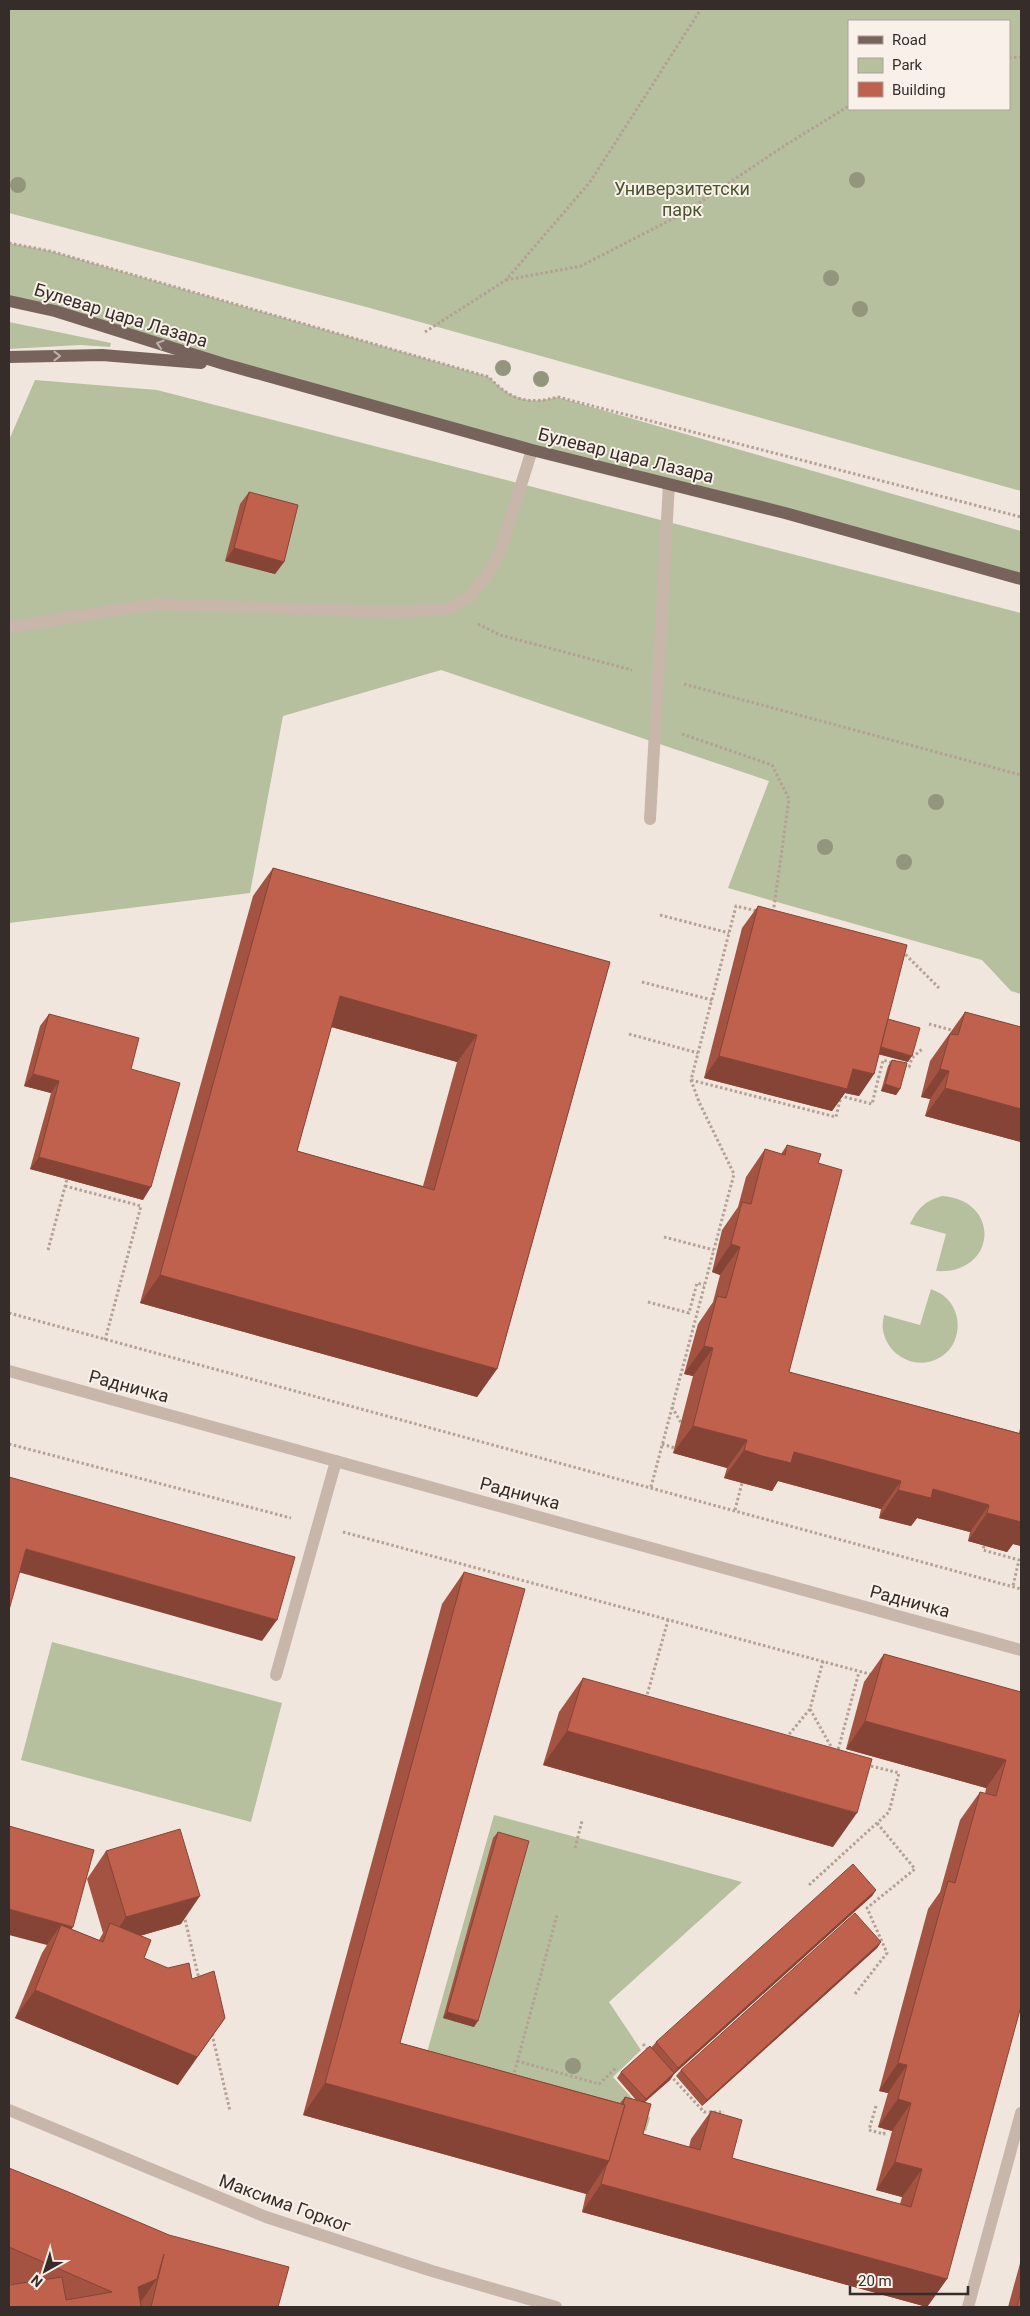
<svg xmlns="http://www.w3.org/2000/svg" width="1030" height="2316" viewBox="0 0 1030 2316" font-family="Roboto,sans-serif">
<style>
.green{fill:#b6bf9e;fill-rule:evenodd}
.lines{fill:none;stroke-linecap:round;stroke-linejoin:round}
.path{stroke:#b4a094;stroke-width:3;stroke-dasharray:2.5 2.5;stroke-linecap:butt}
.minor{stroke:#c8b6aa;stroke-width:12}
.major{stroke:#77635b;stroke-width:12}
.tree{fill:#94957d}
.wall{fill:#a45342;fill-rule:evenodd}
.shaded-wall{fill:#864436}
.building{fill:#bf614d;stroke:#864436;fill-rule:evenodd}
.oneway{stroke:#beb1a9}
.labels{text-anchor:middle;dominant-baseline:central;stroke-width:4;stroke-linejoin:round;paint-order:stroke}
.park-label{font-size:18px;fill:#48532e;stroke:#f9f1e9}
.street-label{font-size:18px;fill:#362c29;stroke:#f9f1e9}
</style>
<rect width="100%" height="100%" fill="#f1e6dd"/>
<g class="green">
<path d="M9,9H1021V491L370,308L9,213ZM849,21H1009V109H849Z"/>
<path d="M9,243L50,251L489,377C510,399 528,405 557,397L1021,531V576L532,450L9,301Z"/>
<path d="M9,322L111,343L110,347L80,345L9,349Z"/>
<path d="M35,380L157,390L1021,613V994L1011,991L982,960L728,888L769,781L441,670L283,716L250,893L9,923V440Z"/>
<path d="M942,1196C1002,1200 997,1275 936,1271L946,1234L910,1224C918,1208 925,1201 942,1196Z"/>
<path d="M931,1289C935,1291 941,1293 944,1296C964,1312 962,1346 939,1358C917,1371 887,1356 883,1330C882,1326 883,1320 884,1315L920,1325Z"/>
<path d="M52,1642L282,1703L251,1822L21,1760Z"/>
<path d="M494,1815L742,1882L609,2002L641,2050L613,2077L650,2118L646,2131L424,2063Z"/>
</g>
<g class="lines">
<g class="path">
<path d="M1009,58L1021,57"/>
<path d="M9,243L50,251L489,377C510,400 528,405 558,397L1021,517"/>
<path d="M506,280L581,266L684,213L787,144L849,106"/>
<path d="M425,332L506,280L590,182L701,9"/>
<path d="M478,624L500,635L632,670"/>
<path d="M684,684L1021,775"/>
<path d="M682,734L772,765L789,799L773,914"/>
<path d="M660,915L729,933"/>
<path d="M902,951L939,988"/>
<path d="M642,982L712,1000"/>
<path d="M929,1024L955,1031"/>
<path d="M629,1034L698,1053"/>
<path d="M904,1066L909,1067L912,1058L922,1049"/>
<path d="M691,1080L836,1117L841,1096L872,1104L883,1060L893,1063"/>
<path d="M65,1186L141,1206L105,1340"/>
<path d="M664,1237L714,1250"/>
<path d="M48,1250L67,1179"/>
<path d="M648,1302L689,1313L697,1283L704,1285"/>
<path d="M9,1313L1021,1589"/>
<path d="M672,1407L683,1426"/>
<path d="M9,1444L291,1518"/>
<path d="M662,1444L678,1449"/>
<path d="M651,1487L734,1174L699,1102L691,1080L736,906L757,911"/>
<path d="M735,1510L742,1483"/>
<path d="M343,1532L873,1675"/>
<path d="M984,1546L983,1550L1019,1560L1013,1586"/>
<path d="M646,1699L668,1620"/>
<path d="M810,1709L833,1750"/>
<path d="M786,1738L810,1709L823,1661"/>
<path d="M837,1754L859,1672"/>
<path d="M575,1848L582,1821"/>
<path d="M809,1885L889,1812L899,1773L867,1765"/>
<path d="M184,1915L199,1979"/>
<path d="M855,1994L887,1953L867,1908L915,1869L877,1823"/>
<path d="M212,2034L230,2111"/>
<path d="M643,2044L649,2051"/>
<path d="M517,2061L599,2084L616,2068"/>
<path d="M670,2075L704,2112H724"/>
<path d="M513,2077L557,1915"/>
<path d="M876,2106L869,2130L884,2134L885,2129"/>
</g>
<g class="minor">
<path d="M9,627L157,604L392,612L448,609L470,596L488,574L501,549L532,450"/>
<path d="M650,819L669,484"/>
<path d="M9,1371L1021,1650"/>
<path d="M276,1675L336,1461"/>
<path d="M9,2110L266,2217L432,2271L556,2307"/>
<path d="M968,2307L1021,2113"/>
</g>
<g class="major">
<path d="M9,301L55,311L224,364L532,450L785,513L1021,579"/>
<path d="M9,357L102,355L201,363"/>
</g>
</g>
<g class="tree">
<circle cx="857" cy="180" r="8"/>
<circle cx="18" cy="185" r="8"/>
<circle cx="831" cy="278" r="8"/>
<circle cx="860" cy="309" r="8"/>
<circle cx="503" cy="368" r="8"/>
<circle cx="541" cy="379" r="8"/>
<circle cx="936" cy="802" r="8"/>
<circle cx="825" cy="847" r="8"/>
<circle cx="904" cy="862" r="8"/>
<circle cx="573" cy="2066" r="8"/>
</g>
<g class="wall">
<path d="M249,492L284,562L275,574L225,561L240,504Z"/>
<path d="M273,868L610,962L497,1369L477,1397L140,1303L253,896ZM331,1027L457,1062L423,1186L297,1151Z"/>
<path d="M758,906L888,1019L908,1062L879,1054L874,1074L859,1096L845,1093L832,1111L704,1078L742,928Z"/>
<path d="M965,1012L1021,1027V1142L925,1116L930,1099L921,1097L930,1061Z"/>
<path d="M49,1014L131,1069L143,1200L30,1169L51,1093L24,1086L40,1026Z"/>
<path d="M892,1060L900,1089L896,1095L881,1091L888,1066Z"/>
<path d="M787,1145L818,1163L789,1372L1019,1433L1021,1424V1546L1013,1544L1007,1552L968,1541L970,1532L917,1518L911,1526L879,1518L881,1509L778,1481L772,1491L742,1483L724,1478L727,1468L673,1453L693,1376L684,1374L698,1324L713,1302L720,1275L712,1272L722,1230L738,1207L746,1177L765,1149L781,1154Z"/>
<path d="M464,1572L400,2043L620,2103L625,2097L636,2100L617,2078L621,2072L651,2048L656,2042L876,1890L872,1896L674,2074L670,2080L645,2102L643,2134L689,2147L691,2139L711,2111L732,2158L900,2204L902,2197L876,2190L892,2131L878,2127L888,2093L879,2091L928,1909L940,1892L960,1820L980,1792L985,1794L986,1788L846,1749L864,1682L884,1654L1021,1692L947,2279L927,2307L582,2212L586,2194L303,2115L442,1604Z"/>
<path d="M583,1678L833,1847L543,1765L559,1712Z"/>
<path d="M9,1826L71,1929L99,1940L103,1933L87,1879L106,1851L181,1924L140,1936L144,1958L178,2085L15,2018L42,1953L47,1945Z"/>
<path d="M498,1832L474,2027L443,2018L493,1838Z"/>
<path d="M881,1942L877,1948L702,2106L676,2076L681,2070Z"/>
<path d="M9,2168L278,2307H9L12,2285L9,2283Z"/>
<path d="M1021,2259V2307H1008L1019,2267Z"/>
</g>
<g class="shaded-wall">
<path d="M234,548L284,562L275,574L225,561Z"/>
<path d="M340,996L477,1035L457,1062L321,1024Z"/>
<path d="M874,1046L912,1056L908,1062L870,1052Z"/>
<path d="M719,1056L853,1069L874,1074L859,1096L845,1093L832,1111L704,1078Z"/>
<path d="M940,1069L949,1071L930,1099L921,1097Z"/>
<path d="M33,1074L59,1081L51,1093L24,1086Z"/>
<path d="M885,1084L900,1089L896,1095L881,1091Z"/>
<path d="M945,1088L1021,1109V1142L925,1116Z"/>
<path d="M39,1157L151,1187L143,1200L30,1169Z"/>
<path d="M731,1244L740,1247L720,1275L712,1272Z"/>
<path d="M160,1275L497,1369L477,1397L140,1303Z"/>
<path d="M704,1346L713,1348L693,1376L684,1374Z"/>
<path d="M693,1426L747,1440L727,1468L673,1453Z"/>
<path d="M744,1450L794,1452L901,1481L881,1509L778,1481L772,1491L724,1478Z"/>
<path d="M933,1489L989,1505L970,1532L917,1518L911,1526L879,1518L898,1490Z"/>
<path d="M987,1513L1021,1522V1546L1013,1544L1007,1552L968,1541Z"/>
<path d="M26,1549L277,1620L262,1641L11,1570Z"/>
<path d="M865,1721L1006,1760L986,1788L846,1749Z"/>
<path d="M567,1731L857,1813L833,1847L543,1765Z"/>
<path d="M876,1890L872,1896L674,2074L670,2080L641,2105L646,2099L674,2073L678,2068Z"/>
<path d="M200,1896L181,1924L107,1945L126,1917Z"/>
<path d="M9,1909L73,1927L58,1949L61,1925L47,1945L9,1935Z"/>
<path d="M881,1942L877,1948L702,2106L707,2100Z"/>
<path d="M35,1990L225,2018L178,2085L15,2018Z"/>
<path d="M447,2012L478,2021L474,2027L443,2018Z"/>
<path d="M898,2063L907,2065L888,2093L879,2091Z"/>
<path d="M325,2083L609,2161L587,2194L303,2115Z"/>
<path d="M898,2099L911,2103L892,2131L878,2127Z"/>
<path d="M895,2162L922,2169L902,2197L876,2190Z"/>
<path d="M601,2184L947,2279L927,2307L582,2212Z"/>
<path d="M157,2279L137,2307L138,2287Z"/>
</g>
<g class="building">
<path d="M249,492L298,505L284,562L234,548Z"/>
<path d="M273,868L610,962L497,1369L160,1275ZM340,996L477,1035L434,1190L297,1151Z"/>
<path d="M758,906L907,945L874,1074L853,1069L847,1089L719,1056Z"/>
<path d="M965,1012L1021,1027V1109L945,1088L949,1071L940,1069L950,1034L958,1035Z"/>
<path d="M49,1014L139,1038L131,1069L180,1083L151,1187L39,1157L59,1081L33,1074Z"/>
<path d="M888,1019L920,1028L912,1056L881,1047Z"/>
<path d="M892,1060L907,1063L900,1089L885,1084Z"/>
<path d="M787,1145L821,1154L818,1163L842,1170L789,1372L1021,1434V1522L987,1513L989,1505L933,1489L931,1498L898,1490L901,1481L794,1452L791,1463L762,1456L744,1450L747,1440L693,1426L713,1348L704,1346L717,1296L726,1298L740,1247L731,1244L742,1202L751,1204L765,1149L785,1155Z"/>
<path d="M9,1477L295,1557L277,1620L26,1549L9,1610Z"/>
<path d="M464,1572L525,1589L400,2043L625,2105L609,2161L325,2083Z"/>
<path d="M884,1654L1021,1692V2006L947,2279L601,2184L606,2166L609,2161L625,2105L623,2104L625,2097L651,2104L643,2134L700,2150L711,2111L742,2120L732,2158L911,2207L922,2169L895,2162L911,2103L898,2099L907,2065L898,2063L948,1881L955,1883L980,1792L996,1796L1006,1760L865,1721Z"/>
<path d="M583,1678L872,1759L857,1813L567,1731Z"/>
<path d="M9,1826L94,1850L73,1927L9,1909Z"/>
<path d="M180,1829L200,1896L126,1917L106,1851Z"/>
<path d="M498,1832L529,1841L478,2021L447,2012Z"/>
<path d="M853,1864L876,1890L678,2068L656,2042Z"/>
<path d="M855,1913L881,1942L707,2100L681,2070Z"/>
<path d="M110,1923L151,1940L144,1958L168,1968L189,1963L192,1979L214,1971L225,2018L197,2057L35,1990L61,1925L103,1942Z"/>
<path d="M650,2046L674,2073L646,2099L621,2072Z"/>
<path d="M9,2168L66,2191L169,2235L289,2267L278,2307H151L164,2254L157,2279L138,2287L141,2307H9V2285L62,2277L66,2300L112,2292L9,2247Z"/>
<path d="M1021,2291V2307H1017Z"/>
</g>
<defs><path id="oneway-chevron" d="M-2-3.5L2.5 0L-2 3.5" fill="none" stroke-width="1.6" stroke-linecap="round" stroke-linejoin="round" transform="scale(1.25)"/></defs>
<g class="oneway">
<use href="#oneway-chevron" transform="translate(160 344) rotate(-163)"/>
<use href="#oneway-chevron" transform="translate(57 356)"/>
</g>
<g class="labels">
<g class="park-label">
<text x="682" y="188">Универзитетски<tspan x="682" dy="21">парк</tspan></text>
</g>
<g class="street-label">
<text transform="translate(121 315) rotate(17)">Булевар цара Лазара</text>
<text transform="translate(626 455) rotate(14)">Булевар цара Лазара</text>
<text transform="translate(129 1386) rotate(15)">Радничка</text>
<text transform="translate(520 1493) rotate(15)">Радничка</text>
<text transform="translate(910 1601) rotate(15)">Радничка</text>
<text transform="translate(285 2203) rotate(20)">Максима Горког</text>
</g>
</g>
<rect width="1030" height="2316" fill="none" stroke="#362c29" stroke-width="20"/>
<rect x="848" y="20" width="162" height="90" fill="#f9f1e9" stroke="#aba29c"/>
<rect x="858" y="36" width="25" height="8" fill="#77635b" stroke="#aba29c"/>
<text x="892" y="45" font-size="15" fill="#362c29">Road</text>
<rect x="858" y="58" width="25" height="15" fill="#b6bf9e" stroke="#aba29c"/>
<text x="892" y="70" font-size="15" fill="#362c29">Park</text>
<rect x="858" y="82" width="25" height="15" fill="#bf614d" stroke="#aba29c"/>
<text x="892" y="95" font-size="15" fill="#362c29">Building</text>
<g transform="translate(45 2271) rotate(219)" stroke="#f9f1e9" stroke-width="4" paint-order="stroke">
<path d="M0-4L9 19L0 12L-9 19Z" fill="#362c29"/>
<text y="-8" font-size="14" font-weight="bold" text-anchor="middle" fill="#362c29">N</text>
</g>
<path d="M850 2286v8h118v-8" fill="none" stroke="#362c29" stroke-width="2.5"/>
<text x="858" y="2286" font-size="15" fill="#362c29" stroke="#f9f1e9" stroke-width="4" paint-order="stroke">20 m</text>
</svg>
